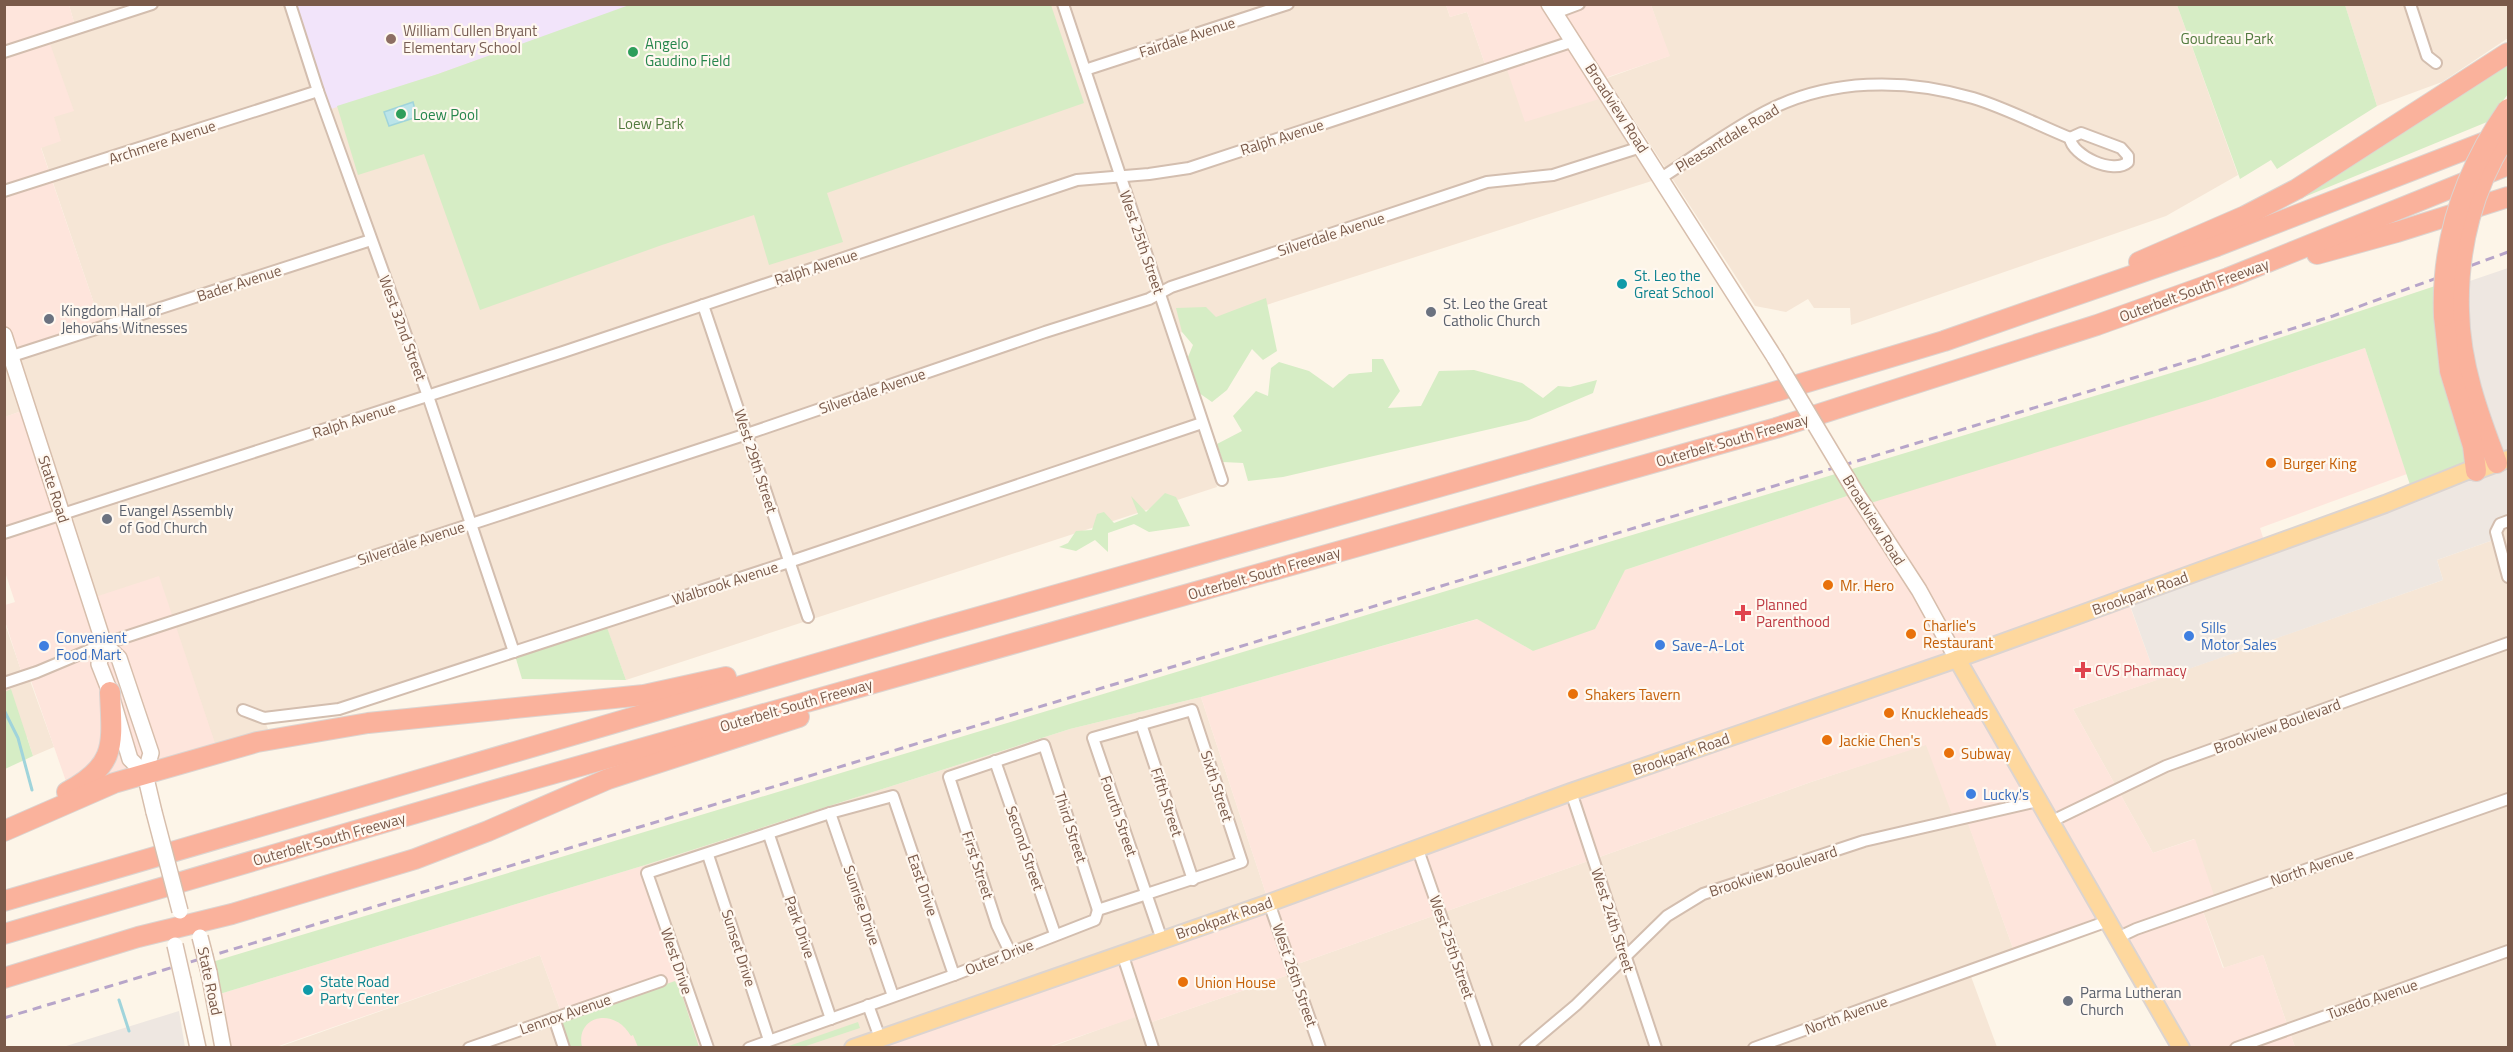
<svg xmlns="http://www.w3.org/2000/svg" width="2513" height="1052" viewBox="0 0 2513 1052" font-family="'Titillium Web',sans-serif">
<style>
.residential{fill:#f6e6d6}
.commercial{fill:#fee5dc}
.industrial{fill:#eee7e1}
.education{fill:#f2e4fa}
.green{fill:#d6edc5}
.water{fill:#bbe4e9;stroke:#a0d4db;stroke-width:1.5}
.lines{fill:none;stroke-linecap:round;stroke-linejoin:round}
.stream{stroke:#a0d4db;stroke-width:3}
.street-casing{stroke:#d3beaf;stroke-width:14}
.secondary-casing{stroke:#d7beac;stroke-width:18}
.primary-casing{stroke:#dcd4d0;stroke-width:20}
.highway-casing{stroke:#dcd4d0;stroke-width:22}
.street{stroke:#fff;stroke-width:10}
.secondary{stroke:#fff;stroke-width:15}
.primary{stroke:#fed89e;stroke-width:16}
.highway{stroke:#fab29c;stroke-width:20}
.rail{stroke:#b7a5c9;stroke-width:3;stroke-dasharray:9 6;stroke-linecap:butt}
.secondary-bridge-casing{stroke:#d7beac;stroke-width:18;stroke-linecap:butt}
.highway-bridge-casing{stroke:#dcd4d0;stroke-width:22;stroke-linecap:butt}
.secondary-bridge{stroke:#fff;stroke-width:15}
.highway-bridge{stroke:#fab29c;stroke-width:20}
.education-dot{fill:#8d6e63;stroke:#fff8f0;stroke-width:2}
.leisure-dot{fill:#2e9e5b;stroke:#fff8f0;stroke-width:2}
.culture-dot{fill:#0f9aa8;stroke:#fff8f0;stroke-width:2}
.worship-dot{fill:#6b7280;stroke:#fff8f0;stroke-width:2}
.food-dot{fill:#e8710a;stroke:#fff8f0;stroke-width:2}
.health-dot{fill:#e0444e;stroke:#fff8f0;stroke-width:2}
.shop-dot{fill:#3f7fe0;stroke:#fff8f0;stroke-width:2}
.labels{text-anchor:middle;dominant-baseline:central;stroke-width:4.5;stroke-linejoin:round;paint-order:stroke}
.education-label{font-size:15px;fill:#785e54;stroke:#fff8f0;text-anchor:start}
.street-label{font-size:15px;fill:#7a5a4a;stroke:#fff8f0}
.park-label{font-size:15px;fill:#527a3e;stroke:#fff8f0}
.leisure-label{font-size:15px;fill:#27864d;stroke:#fff8f0;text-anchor:start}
.culture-label{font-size:15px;fill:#0d838f;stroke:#fff8f0;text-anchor:start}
.worship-label{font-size:15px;fill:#5b616d;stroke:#fff8f0;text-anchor:start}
.food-label{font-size:15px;fill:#c56008;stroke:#fff8f0;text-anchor:start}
.health-label{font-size:15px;fill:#be3a42;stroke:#fff8f0;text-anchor:start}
.shop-label{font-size:15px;fill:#366cbe;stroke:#fff8f0;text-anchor:start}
</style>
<rect width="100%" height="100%" fill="#fdf5e8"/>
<g class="residential">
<path d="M69,5H1446L1450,17L1467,12L1487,70L1505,64L1609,96L1661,178L1173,335L1202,423L1217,487L626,680L605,623L339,709L264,719L272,739L218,752L89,600L27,409L5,417L4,359L102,327L41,147L53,117L48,38L76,29Z"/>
<path d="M1651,5H2177L2238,175L2166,216L1851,325L1850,308H1814L1808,299L1786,312L1755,306L1607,78L1669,56Z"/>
<path d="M2345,5H2508V38L2442,82L2377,106Z"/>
<path d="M2508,521V1047H2295L2263,955L2224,968L2201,906L2194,839L2153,853L2073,709L2443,580L2437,560L2496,539Z"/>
<path d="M4,621L23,676L28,675L54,747L33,756L27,737L5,744Z"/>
<path d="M1201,697L1269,903L853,1047H704L642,866L1070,729Z"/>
<path d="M1927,744L1966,817L2015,954L1969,971L1997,1047L1048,1048L1142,1014L1146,1024L1294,973L1292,966L1811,782Z"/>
<path d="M540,955L562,1015L564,1048H276Z"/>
</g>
<g class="commercial">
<path d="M5,5H69L76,29L48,38L74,111L54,117L61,141L41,148L102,327L5,359Z"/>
<path d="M1446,5H1651L1670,56L1599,80L1609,96L1525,122L1505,64L1487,70L1467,12L1450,17Z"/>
<path d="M2365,348L2407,474L2260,528L2266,547L2127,598L2157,680L2073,709L2153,853L2195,839L2216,901L2201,906L2223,968L2263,955L2295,1047H2181L2108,921L2015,954L1966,818L1954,820L1926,745L1811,782L1292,966L1294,973L1146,1024L1142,1015L1048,1047L853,1048L1269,903L1201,697L1478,619L1533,651L1625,570L1856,493L2215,398Z"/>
<path d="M28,409L89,599L159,576L218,752L69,790L29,675L23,677L5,621V605L15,602L5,572L4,417Z"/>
<path d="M642,866L704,1047H564L562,1015L540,955L276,1047H223L213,996Z"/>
</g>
<g class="industrial">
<path d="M2508,268V521L2496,539L2437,560L2443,580L2157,680L2127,597L2501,462L2468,341L2467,282Z"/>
<path d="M179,1011L185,1047H63Z"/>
</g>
<path class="education" d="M290,5H632L438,74L325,111Z"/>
<g class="green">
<path d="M632,4L1051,5L1084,103L827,193L843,242L769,265L754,215L662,245L480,310L424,154L358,175L337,106L438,74Z"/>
<path d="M2177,5H2345L2377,106L2277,169L2271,160L2240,179Z"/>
<path d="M2508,59V94L2487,122L2297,200L2295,194Z"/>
<path d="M2444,283L2476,471L2413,494L2365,348L2215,398L1864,505L1856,493L1625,570L1595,629L1533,651L1477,619L1201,697L1070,729L642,866L213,996L202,965L2201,364Z"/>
<path d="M1266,298L1277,351L1263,360L1252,349L1227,390L1212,402L1199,393L1188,357L1193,345L1182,332L1176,308L1206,307L1216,317Z"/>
<path d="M1372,359H1383L1400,391L1388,408L1421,406L1439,371L1474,370L1522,383L1543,398L1558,386L1570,387L1597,380L1593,393L1529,420L1283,477L1248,481L1243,463L1223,462L1217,444L1242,431L1233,416L1256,391L1268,396L1271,368L1279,362L1309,371L1333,388L1349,374L1372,372Z"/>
<path d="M1165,493L1176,497L1190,526L1149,532L1134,524L1108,533V552L1095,540L1076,551L1059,547L1068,543L1076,531L1092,530L1097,514L1104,512L1114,523L1138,514L1131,496L1146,512Z"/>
<path d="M605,622L626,680L522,679L514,652Z"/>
<path d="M11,689L33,756L5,769V692Z"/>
<path d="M675,981L682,995L699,1047H638L633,1035L631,1036C614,1006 575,1016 582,1047H566L557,1022Z"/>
<path d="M858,1022L860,1028L803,1047H786Z"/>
</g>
<path class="water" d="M413,102L417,117L389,126L384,112Z"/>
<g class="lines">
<g class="stream">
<path d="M4,710L18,738L32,790"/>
<path d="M119,1000L129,1031"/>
</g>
<g class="street-casing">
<g id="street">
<path d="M290,4L318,91L428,396L514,652"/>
<path d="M1063,4L1222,480"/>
<path d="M2410,4L2427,56L2436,63"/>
<path d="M1555,13L1579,4"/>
<path d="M4,52L152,4"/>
<path d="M1085,70L1288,4"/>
<path d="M2081,133L2121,148L2128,156V162C2114,175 2072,156 2070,138Z"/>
<path d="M1661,178C1695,156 1729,131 1765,112C1829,78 1905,78 1973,98C2006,108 2038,125 2070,138"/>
<path d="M4,191L318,91"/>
<path d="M703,305L808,617"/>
<path d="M6,358L371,240"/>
<path d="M2508,521L2500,524L2496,532L2508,577"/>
<path d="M4,533L563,352L1077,180L1149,174L1189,168L1574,41"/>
<path d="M4,683L37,672L104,644L747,434L1045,332L1149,299L1171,287L1487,182L1553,175L1641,147"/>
<path d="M243,710L264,718L339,709L789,562L1202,423"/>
<path d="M1141,724L1193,880"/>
<path d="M995,761L1055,934"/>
<path d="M1571,792L1656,1048"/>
<path d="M830,813L893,996"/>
<path d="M2050,822L2166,766L2508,643"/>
<path d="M769,835L831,1019"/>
<path d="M1417,847L1487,1048"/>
<path d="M708,855L769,1040"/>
<path d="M1269,903L1320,1048"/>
<path d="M2117,938L2136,929L2508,799"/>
<path d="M1010,952L997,925L949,777L1044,745L1098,910"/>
<path d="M1122,953L1153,1048"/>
<path d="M868,1005L880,1038"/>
<path d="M554,1018L564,1048"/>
<path d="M469,1048L661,981"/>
<path d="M708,1048L647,873L830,813L893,796L954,975"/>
<path d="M749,1048L954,975L1095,920L1098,910C1146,894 1194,879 1242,862L1192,710L1093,738L1162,940"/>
<path d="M1525,1048L1576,1005L1667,916L1703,894L1864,841L2038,801"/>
<path d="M1754,1048L2108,921"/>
<path d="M2236,1048L2508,951"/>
</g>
</g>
<g class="secondary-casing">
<g id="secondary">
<path d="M1549,4L1775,358"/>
<path d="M4,335L104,644L119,658L151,753L145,774L154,812"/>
<path d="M1856,493L1919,590L1957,659"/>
<path d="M104,644L99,664L110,692L130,759L145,774"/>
<path d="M209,972L223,1048"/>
<path d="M183,980L198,1048"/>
</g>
</g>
<g class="primary-casing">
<g id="primary">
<path d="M1957,659L2181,1048"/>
<path d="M853,1048L1269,903L1571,792L1957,659L2385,504L2467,471H2476L2508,459"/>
</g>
</g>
<g class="highway-casing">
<g id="highway">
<path d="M2317,254L2397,232L2508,197"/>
<path d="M2139,262L2245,216L2297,189L2508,53"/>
<path d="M2459,311C2460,364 2478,414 2497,463"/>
<path d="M2444,316L2450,371L2473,446L2476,471"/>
<path d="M67,792C118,765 112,743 110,692"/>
<path d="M4,831L114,783L257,742L368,723L644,695L726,677"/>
<path d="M4,901L936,629L1767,394L1944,341L2217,246L2498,137"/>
<path d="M4,934L488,792L1776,428L2097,325L2228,278L2508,165"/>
<path d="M4,978L138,937L232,914L415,859L488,831L608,779L799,717"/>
</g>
</g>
<use href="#street" class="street"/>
<use href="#secondary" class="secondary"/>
<use href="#primary" class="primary"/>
<use href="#highway" class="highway"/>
<path class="rail" d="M4,1018L2170,367L2333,316L2508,252"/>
<g class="secondary-bridge-casing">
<g id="secondary-bridge">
<path d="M1775,358L1856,493"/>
<path d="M154,812L180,911"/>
<path d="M200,937L209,972"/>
<path d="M175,945L183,980"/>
</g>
</g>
<g class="highway-bridge-casing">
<g id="highway-bridge">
<path d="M2459,311C2457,248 2473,186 2508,133"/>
<path d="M2444,316C2441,240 2465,171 2508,109"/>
</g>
</g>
<use href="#secondary-bridge" class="secondary-bridge"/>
<use href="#highway-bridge" class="highway-bridge"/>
</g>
<circle class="education-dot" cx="391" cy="39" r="6"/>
<g class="leisure-dot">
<circle cx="633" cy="52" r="6"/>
<circle cx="401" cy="114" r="6"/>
</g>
<g class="culture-dot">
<circle cx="1622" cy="284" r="6"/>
<circle cx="308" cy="990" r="6"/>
</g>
<g class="worship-dot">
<circle cx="1431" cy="312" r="6"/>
<circle cx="49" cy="319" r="6"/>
<circle cx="107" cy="519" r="6"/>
<circle cx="2068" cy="1001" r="6"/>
</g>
<g class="food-dot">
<circle cx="2271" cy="463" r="6"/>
<circle cx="1828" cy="585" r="6"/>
<circle cx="1911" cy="634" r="6"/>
<circle cx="1573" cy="694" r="6"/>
<circle cx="1889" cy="713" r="6"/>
<circle cx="1827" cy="740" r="6"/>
<circle cx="1949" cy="753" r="6"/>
<circle cx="1183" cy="982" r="6"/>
</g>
<g class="health-dot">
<path d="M1740 604h6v6h6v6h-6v6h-6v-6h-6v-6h6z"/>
<path d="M2080 661h6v6h6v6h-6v6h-6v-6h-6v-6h6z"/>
</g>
<g class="shop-dot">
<circle cx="2189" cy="636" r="6"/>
<circle cx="1660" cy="645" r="6"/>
<circle cx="44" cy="646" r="6"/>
<circle cx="1971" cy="794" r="6"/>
</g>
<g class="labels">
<g class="education-label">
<text x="403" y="30">William Cullen Bryant<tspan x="403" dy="17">Elementary School</tspan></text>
</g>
<g class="street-label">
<text transform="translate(1187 37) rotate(-18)">Fairdale Avenue</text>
<text transform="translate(1617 108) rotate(57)">Broadview Road</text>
<text transform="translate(1282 137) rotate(-18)">Ralph Avenue</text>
<text transform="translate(1727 138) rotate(-31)">Pleasantdale Road</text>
<text transform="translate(162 142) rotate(-18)">Archmere Avenue</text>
<text transform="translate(1331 234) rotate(-18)">Silverdale Avenue</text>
<text transform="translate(1142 242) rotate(71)">West 25th Street</text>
<text transform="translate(816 267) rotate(-18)">Ralph Avenue</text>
<text transform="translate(239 283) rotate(-18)">Bader Avenue</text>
<text transform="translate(2194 290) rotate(-20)">Outerbelt South Freeway</text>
<text transform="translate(403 328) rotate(70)">West 32nd Street</text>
<text transform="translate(872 391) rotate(-19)">Silverdale Avenue</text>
<text transform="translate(354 420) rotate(-18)">Ralph Avenue</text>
<text transform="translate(1732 440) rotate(-16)">Outerbelt South Freeway</text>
<text transform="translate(756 461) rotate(72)">West 29th Street</text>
<text transform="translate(54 489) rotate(72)">State Road</text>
<text transform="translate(1874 520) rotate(58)">Broadview Road</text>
<text transform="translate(411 543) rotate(-18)">Silverdale Avenue</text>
<text transform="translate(1264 573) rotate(-16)">Outerbelt South Freeway</text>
<text transform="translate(725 583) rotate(-18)">Walbrook Avenue</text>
<text transform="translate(2140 593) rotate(-20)">Brookpark Road</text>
<text transform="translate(796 705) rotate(-16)">Outerbelt South Freeway</text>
<text transform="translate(2277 726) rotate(-20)">Brookview Boulevard</text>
<text transform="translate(1681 754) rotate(-19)">Brookpark Road</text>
<text transform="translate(1217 786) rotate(72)">Sixth Street</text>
<text transform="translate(1167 802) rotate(72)">Fifth Street</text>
<text transform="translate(1119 816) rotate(71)">Fourth Street</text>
<text transform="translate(1071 827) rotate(72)">Third Street</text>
<text transform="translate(329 839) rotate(-16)">Outerbelt South Freeway</text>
<text transform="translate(1025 848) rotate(71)">Second Street</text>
<text transform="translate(978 865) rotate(72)">First Street</text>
<text transform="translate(2312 867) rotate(-19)">North Avenue</text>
<text transform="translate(1773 871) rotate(-18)">Brookview Boulevard</text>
<text transform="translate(923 885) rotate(71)">East Drive</text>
<text transform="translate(862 905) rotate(71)">Sunrise Drive</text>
<text transform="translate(1224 918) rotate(-19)">Brookpark Road</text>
<text transform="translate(1613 920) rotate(72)">West 24th Street</text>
<text transform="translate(800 927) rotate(71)">Park Drive</text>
<text transform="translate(1452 947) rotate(71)">West 25th Street</text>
<text transform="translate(739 948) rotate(72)">Sunset Drive</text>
<text transform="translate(999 957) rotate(-22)">Outer Drive</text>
<text transform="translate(677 961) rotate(71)">West Drive</text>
<text transform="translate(1295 975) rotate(71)">West 26th Street</text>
<text transform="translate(210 981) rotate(78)">State Road</text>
<text transform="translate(2372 999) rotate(-19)">Tuxedo Avenue</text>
<text transform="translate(565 1014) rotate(-19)">Lennox Avenue</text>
<text transform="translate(1846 1015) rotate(-20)">North Avenue</text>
</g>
<g class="park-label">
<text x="2227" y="38">Goudreau Park</text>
<text x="651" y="123">Loew Park</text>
</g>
<g class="leisure-label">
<text x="645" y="43">Angelo<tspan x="645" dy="17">Gaudino Field</tspan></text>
<text x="413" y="114">Loew Pool</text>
</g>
<g class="culture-label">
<text x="1634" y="275">St. Leo the<tspan x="1634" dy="17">Great School</tspan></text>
<text x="320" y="981">State Road<tspan x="320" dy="17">Party Center</tspan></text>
</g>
<g class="worship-label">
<text x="1443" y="303">St. Leo the Great<tspan x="1443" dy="17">Catholic Church</tspan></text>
<text x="61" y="310">Kingdom Hall of<tspan x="61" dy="17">Jehovahs Witnesses</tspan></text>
<text x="119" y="510">Evangel Assembly<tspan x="119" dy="17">of God Church</tspan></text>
<text x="2080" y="992">Parma Lutheran<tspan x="2080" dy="17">Church</tspan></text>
</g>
<g class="food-label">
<text x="2283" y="463">Burger King</text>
<text x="1840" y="585">Mr. Hero</text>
<text x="1923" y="625">Charlie's<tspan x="1923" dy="17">Restaurant</tspan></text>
<text x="1585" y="694">Shakers Tavern</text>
<text x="1901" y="713">Knuckleheads</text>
<text x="1839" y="740">Jackie Chen's</text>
<text x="1961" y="753">Subway</text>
<text x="1195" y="982">Union House</text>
</g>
<g class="health-label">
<text x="1756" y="604">Planned<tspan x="1756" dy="17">Parenthood</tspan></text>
<text x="2095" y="670">CVS Pharmacy</text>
</g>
<g class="shop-label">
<text x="2201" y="627">Sills<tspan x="2201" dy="17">Motor Sales</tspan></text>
<text x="56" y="637">Convenient<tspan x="56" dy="17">Food Mart</tspan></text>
<text x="1672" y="645">Save-A-Lot</text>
<text x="1983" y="794">Lucky's</text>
</g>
</g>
<rect width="2513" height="1052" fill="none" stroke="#7a5a4a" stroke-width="12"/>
</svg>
